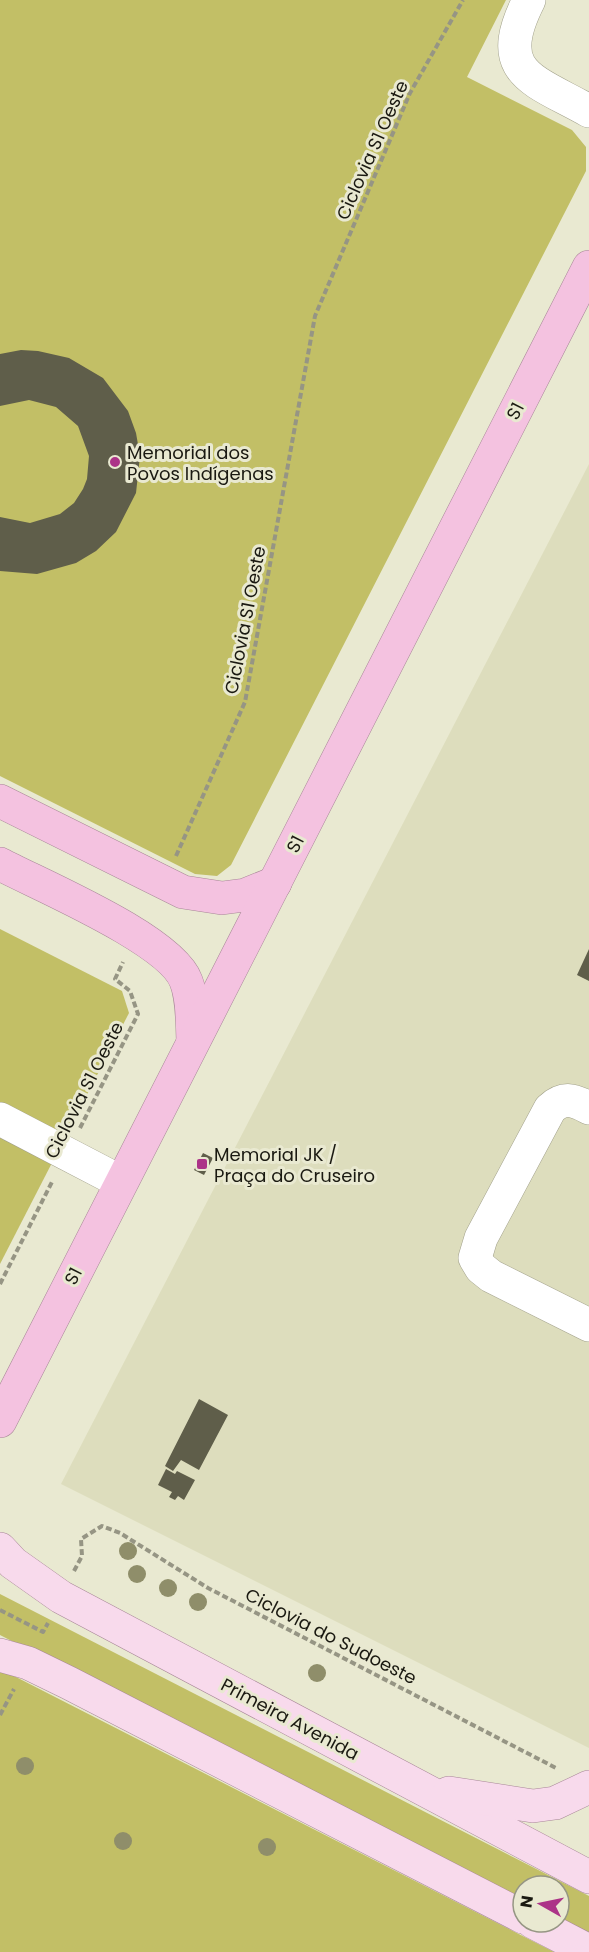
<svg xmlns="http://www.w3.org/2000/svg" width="589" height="1952" viewBox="0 0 589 1952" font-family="Poppins,sans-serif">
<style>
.built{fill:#ddddbd}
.green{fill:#c2bf66}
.building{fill:#5f5e4a}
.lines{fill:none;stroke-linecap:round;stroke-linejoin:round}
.minor-casing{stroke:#a2a18b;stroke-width:34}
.major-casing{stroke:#a88798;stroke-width:34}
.highway-casing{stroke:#a88798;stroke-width:34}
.path{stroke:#969584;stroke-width:4;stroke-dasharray:6 3;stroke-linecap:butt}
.minor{stroke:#fff;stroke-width:33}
.major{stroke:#f8daec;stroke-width:33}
.highway{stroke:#f4c2e0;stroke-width:33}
.tree{fill:#8f8e6a}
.poi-dot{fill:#ac3388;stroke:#e9e9d1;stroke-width:2}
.labels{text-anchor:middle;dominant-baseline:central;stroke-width:6;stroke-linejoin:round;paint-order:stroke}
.street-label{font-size:18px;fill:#1a1911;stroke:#e9e9d1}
.poi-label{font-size:18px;fill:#1a1911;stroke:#e9e9d1;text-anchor:start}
</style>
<rect width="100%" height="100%" fill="#e9e9d1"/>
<path class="built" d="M589,464V1748L61,1484Z"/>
<g class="green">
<path d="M0,0H506L467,77L572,130L586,147V171L231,865L217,876L195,874L0,776Z"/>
<path d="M0,929L122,991L129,1013L0,1264Z"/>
<path d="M0,1594L589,1896V1936L559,1921V1886H523V1903L0,1635Z"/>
<path d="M0,1671L14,1676L554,1952H0Z"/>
</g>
<g class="building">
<path d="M21,350L38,351L69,358L103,378L128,411L136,433L140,456L136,493L116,532L96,551L76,563L37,574L0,571V517L30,523L60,514L74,503L83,489L87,479L89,456L78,426L56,407L29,400L0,406V354Z"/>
<path d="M589,949V981L577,975Z"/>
<path d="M203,1153L213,1158L204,1175L194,1170Z"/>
<path d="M199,1399L228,1415L199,1470L181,1460L173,1471L165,1466Z"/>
<path d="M166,1469L175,1474L177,1471L195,1480L184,1500L178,1496L175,1500L169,1497L172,1492L158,1485Z"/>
</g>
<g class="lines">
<g class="minor-casing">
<g id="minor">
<path d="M529,0C492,73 532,79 589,111"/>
<path d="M589,1108C574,1100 564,1096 550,1109L481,1238L475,1258L481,1268L491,1276L589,1325"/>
<path d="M0,1119L121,1182"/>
</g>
</g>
<g class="major-casing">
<g id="major">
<path d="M0,1549L13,1563L61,1597L589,1877"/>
<path d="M0,1655L28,1663L69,1683L523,1917"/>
<path d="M449,1793L533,1806L555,1803L589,1787"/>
<path d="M533,1922L589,1951"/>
</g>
</g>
<g class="highway-casing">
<g id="highway">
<path d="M0,801L183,892L222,898L245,895L275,883"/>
<path d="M0,864C42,886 171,940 186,981C193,999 192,1021 193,1040"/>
<path d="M0,1421L589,267"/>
</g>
</g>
<g class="path">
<path d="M176,856L245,702L315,316L410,93L463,0"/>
<path d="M80,1128L138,1014L130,991L115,979L123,962"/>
<path d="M0,1284L53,1180"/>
<path d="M74,1571L82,1556L81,1539L102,1526L120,1533L208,1588L556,1768"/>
<path d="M0,1610L43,1632L48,1623"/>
<path d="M0,1715L14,1689"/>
</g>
<use href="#minor" class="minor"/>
<use href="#major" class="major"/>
<use href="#highway" class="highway"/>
</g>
<g class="tree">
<circle cx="128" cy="1551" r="9"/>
<circle cx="137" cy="1574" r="9"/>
<circle cx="168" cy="1588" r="9"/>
<circle cx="198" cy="1602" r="9"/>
<circle cx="317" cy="1673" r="9"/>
<circle cx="25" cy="1766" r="9"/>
<circle cx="123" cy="1841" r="9"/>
<circle cx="267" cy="1847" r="9"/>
</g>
<g class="poi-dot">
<circle cx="115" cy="462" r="6"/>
<rect x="196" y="1158" width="12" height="12" rx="3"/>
</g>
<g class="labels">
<g class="street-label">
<text transform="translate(372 150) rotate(-66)">Ciclovia S1 Oeste</text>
<text transform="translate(515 411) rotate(-63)">S1</text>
<text transform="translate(245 620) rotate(-79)">Ciclovia S1 Oeste</text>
<text transform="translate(295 844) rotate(-63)">S1</text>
<text transform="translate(84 1090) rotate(-63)">Ciclovia S1 Oeste</text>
<text transform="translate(73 1276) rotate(-63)">S1</text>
<text transform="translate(331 1636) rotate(27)">Ciclovia do Sudoeste</text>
<text transform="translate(290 1719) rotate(28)">Primeira Avenida</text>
</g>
<g class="poi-label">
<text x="127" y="452">Memorial dos<tspan x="127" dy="21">Povos Indígenas</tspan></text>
<text x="214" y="1154">Memorial JK /<tspan x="214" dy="21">Praça do Cruseiro</tspan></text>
</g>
</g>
<g transform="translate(541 1904) rotate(279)"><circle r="28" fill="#e9e9d1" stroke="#969684" stroke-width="1.5"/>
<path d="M0-4.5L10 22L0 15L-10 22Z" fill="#ac3388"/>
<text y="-9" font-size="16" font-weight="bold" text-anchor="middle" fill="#1a1911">N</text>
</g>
</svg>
